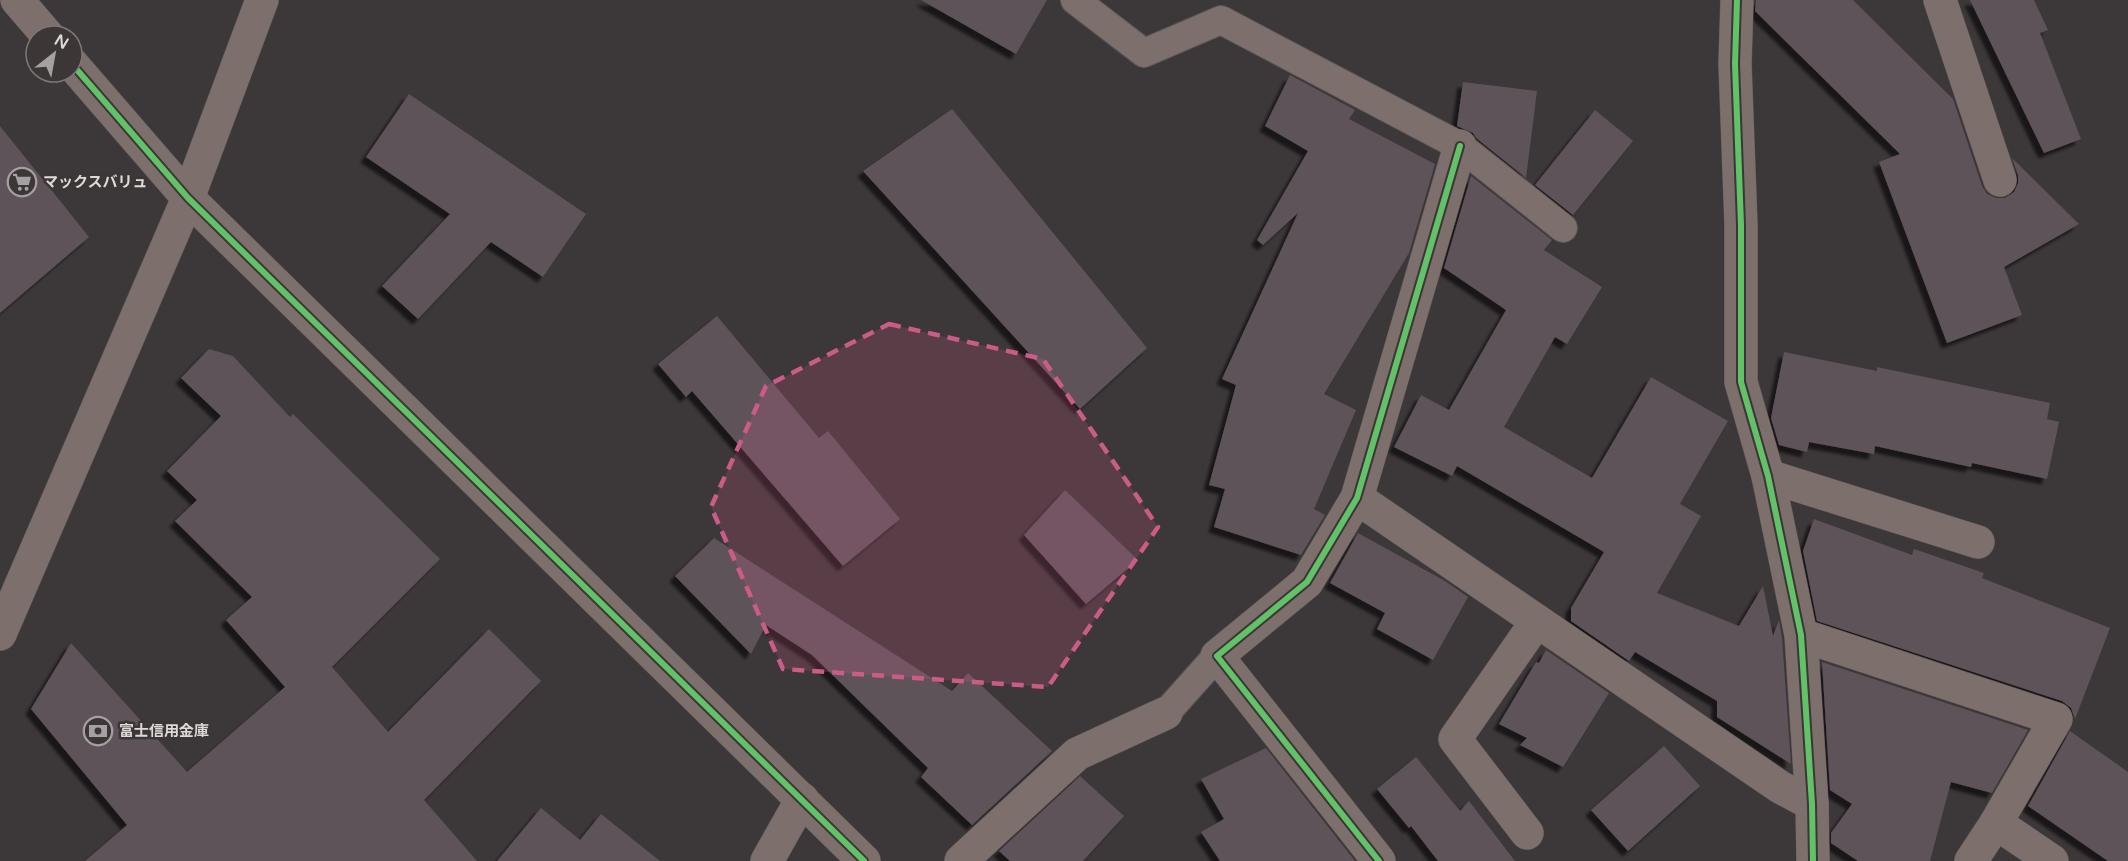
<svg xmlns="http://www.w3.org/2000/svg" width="2128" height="861" viewBox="0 0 2128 861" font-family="'Varela Round','Noto Sans JP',sans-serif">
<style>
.building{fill:#5e525a;filter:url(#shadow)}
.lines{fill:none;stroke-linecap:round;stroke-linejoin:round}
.service-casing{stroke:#585556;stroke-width:30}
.minor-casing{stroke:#585556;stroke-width:34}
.tertiary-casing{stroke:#585556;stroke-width:34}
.service{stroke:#7d6f6c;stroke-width:28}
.minor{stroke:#7d6f6c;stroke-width:33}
.tertiary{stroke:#7d6f6c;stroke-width:33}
.cycleway-casing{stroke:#3d3637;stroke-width:10}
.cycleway{stroke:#61c268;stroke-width:6}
.marked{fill:#cb5c87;fill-opacity:0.2;stroke:#cb5c87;stroke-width:4.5;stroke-dasharray:12 8;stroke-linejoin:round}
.labels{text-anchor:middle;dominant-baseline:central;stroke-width:5;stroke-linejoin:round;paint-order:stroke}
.poi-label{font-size:15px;font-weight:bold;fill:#ddd9d9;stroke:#3d3637;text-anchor:start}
</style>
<defs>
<filter id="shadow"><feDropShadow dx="-5.5" dy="5.5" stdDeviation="1.5" flood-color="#0009"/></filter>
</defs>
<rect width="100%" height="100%" fill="#3c3738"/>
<g class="building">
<path d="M921,0H1047L1016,54Z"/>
<path d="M1756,0H1853L1953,99L1982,186L1987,194L1996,198H2005L2014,192L2018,183V175L2012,158L2079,224L2004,267L2022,315L1947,343L1879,162L1900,154L1755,11Z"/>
<path d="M1970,0H2034L2048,30L2040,33L2081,139L2044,153Z"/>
<path d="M1290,75L1355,110L1349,119L1435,164L1409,253L1324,394L1356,410L1314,509L1325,515L1301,555L1214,527L1225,489L1209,485L1236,385L1222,379L1298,213L1263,245L1257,240L1308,151L1265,126Z"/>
<path d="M1463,82L1537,91L1526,178L1476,138L1473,133L1457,126Z"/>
<path d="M409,94L586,214L543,277L491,242L418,319L382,286L450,214L366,157Z"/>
<path d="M952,109L1147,348L1080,409L863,171Z"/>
<path d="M1595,110L1633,141L1573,215L1535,185Z"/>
<path d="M0,126L89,237L0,313Z"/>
<path d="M1471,176L1552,240L1544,250L1602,287L1567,344L1555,337L1504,427L1592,478L1651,377L1728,421L1680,504L1701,516L1657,593L1739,626L1763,586L1773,636L1779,620L1782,638L1791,764L1717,717V701L1635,652L1629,661L1571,621V608L1604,552L1457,466L1452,476L1394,447L1421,395L1449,410L1506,310L1444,268Z"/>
<path d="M717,316L819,438L828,431L900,519L843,566L692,391L686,397L658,364Z"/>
<path d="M209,349L233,356L290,417L293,414L440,559L332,667L388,732L489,629L541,681L424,800L477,861H85L127,825L31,709L71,643L187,772L285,687L226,620L252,597L175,521L197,500L167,471L221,416L181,378Z"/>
<path d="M1784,352L1877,371V367L2050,403L2047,419L2059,422L2047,479L1972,463L1971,467L1875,446L1874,454L1809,442L1807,452L1779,445L1771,418Z"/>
<path d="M1065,490L1138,560L1086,604L1024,535Z"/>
<path d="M1814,519L1912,555L1914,549L1984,573L1982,578L2110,628L2075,719L2071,708L2062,701L1817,621L1803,551Z"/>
<path d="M1358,533L1445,581L1468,597L1433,660L1377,629L1385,613L1330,583Z"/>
<path d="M714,538L952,691L968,673L1052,751L972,825L921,777L928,768L812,655L766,625L751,654L675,576Z"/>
<path d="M1546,650L1609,693L1563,767L1520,745L1527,738L1499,724L1536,662L1539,663Z"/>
<path d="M1822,662L2028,730L1992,793L1951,782L1930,861H1858L1831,843V833L1852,804L1830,790Z"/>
<path d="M2070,731L2128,772V861H2108L2028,806Z"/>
<path d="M1664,746L1700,786L1628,851L1591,810Z"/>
<path d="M1266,748L1355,861H1220L1201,832L1224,819L1201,779Z"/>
<path d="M1416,757L1460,811L1469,801L1515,861H1438L1411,826L1409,828L1377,789Z"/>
<path d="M1080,776L1124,816L1083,861H1010L999,851Z"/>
<path d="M541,808L580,840L601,814L660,861H497Z"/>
</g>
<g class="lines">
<g class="service-casing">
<g id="service">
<path d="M1075,0L1144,53L1221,20L1460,146L1563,228"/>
<path d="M1166,713L1217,656"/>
</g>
</g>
<g class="minor-casing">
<g id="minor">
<path d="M1737,0L1735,64L1741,225V382L1768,476L1801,635L1812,804L1813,861"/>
<path d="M1940,0L2000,180"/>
<path d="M1768,476L1978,542"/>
<path d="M1357,498L1780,787L1812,804"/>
<path d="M1801,635L2056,719L1996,823L2052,861"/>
<path d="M1527,833L1455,739L1537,621"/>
<path d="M767,861L802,799"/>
<path d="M961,861L1077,754L1166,713"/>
<path d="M1379,861L1217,656L1307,582L1357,498L1460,146"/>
<path d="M1971,861L1996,823"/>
</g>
</g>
<g class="tertiary-casing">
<g id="tertiary">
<path d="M17,0L48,36"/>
<path d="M72,64L188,198L864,861"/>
<path d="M0,634L188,198L262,0"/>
</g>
</g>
<use href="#service" class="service"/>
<use href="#minor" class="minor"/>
<use href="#tertiary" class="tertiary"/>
<g class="cycleway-casing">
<g id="cycleway">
<path d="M1737,0L1735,64L1741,225V382L1768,476L1801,635L1812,804L1813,861"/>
<path d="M72,64L188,198L864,861"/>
<path d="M1379,861L1217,656L1307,582L1357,498L1460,146"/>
</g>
</g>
<use href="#cycleway" class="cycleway"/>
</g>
<path class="marked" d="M889,324L1043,359L1158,527L1048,687L783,669L711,507L766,386Z"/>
<defs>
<g id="supermarket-ring" transform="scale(1.5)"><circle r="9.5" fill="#3d3637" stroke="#a5a0a1" stroke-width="1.5"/><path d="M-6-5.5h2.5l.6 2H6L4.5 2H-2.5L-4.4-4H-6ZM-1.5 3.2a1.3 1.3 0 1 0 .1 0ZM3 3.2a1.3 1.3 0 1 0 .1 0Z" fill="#a5a0a1"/></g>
<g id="bank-ring" transform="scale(1.5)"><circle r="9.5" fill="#3d3637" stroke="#a5a0a1" stroke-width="1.5"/><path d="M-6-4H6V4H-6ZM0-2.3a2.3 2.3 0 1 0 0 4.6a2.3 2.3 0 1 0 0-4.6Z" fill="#a5a0a1"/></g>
</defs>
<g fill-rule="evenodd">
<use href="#supermarket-ring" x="22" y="182"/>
<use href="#bank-ring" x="98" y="731"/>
</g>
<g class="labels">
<g class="poi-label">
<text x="43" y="182">マックスバリュ</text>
<text x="119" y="731">富士信用金庫</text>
</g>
</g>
<g transform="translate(54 54) rotate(31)"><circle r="28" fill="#3d3637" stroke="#7d7778" stroke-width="1.5"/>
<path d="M0-4.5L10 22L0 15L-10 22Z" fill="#a5a0a1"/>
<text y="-9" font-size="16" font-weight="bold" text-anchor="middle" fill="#ddd9d9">N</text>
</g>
</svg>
